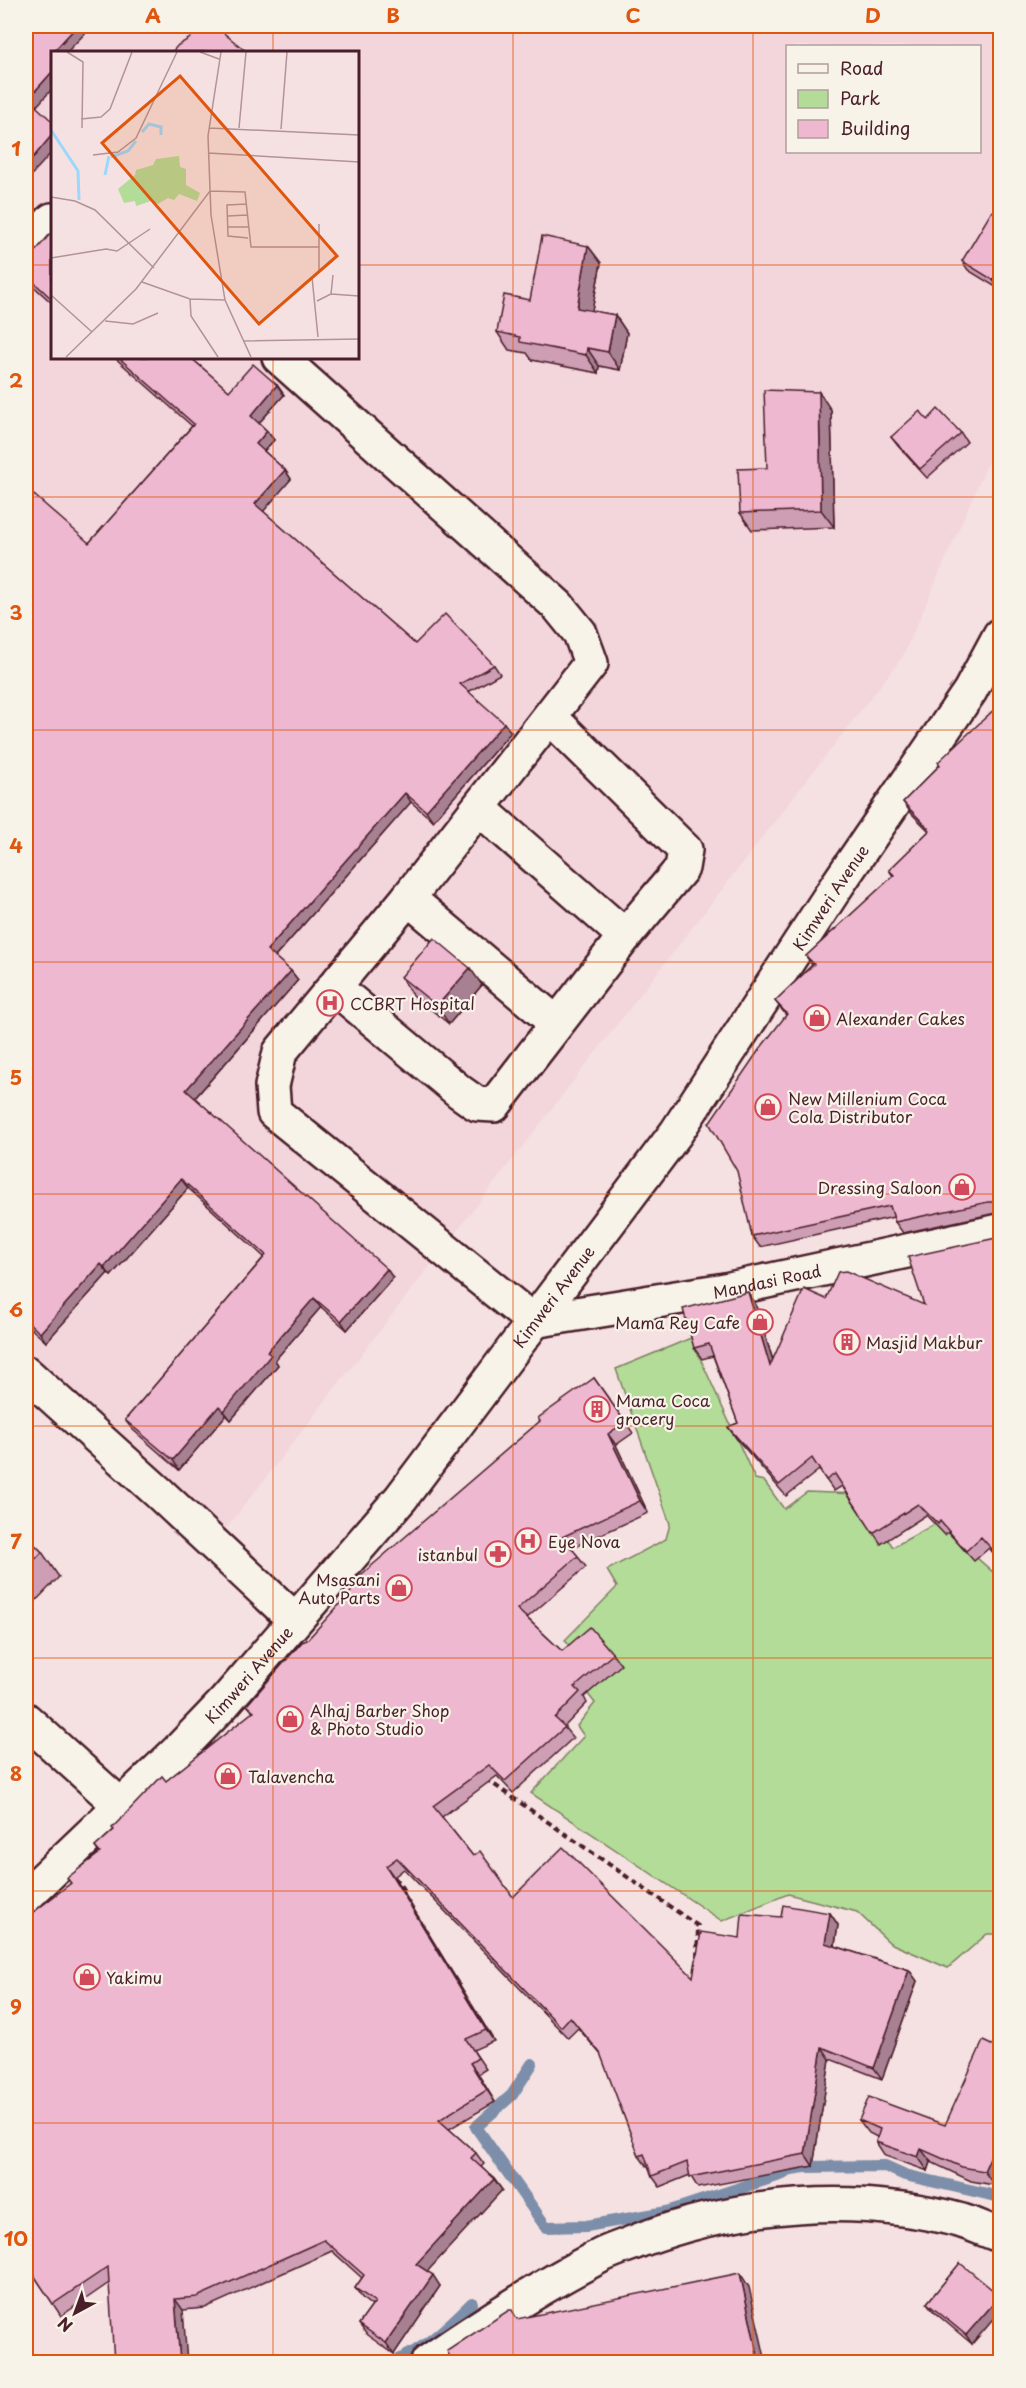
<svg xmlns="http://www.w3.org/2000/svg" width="1026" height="2388" viewBox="0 0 1026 2388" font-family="'Playpen Sans',sans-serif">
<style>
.built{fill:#f3d5dc;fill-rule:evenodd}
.green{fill:#b2dc98;stroke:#7e7e62;stroke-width:1.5}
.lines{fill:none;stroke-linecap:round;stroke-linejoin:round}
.stream{stroke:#7b8ea9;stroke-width:12}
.minor-casing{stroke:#4a1f2b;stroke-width:38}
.path{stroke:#4a1f2b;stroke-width:4;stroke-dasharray:6 4.5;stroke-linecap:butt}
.minor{stroke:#f7f3e8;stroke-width:33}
.wall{fill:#ce9eb4;stroke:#4a1f2b;stroke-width:1.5}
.shaded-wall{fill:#a78192;stroke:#4a1f2b;stroke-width:1.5}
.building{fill:#efb8d1;stroke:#4a1f2b;stroke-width:1.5}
.grid{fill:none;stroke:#e0560e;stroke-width:1.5;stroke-opacity:0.55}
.labels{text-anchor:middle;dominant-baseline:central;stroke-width:4.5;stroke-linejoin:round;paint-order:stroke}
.street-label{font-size:16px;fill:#4a1f2b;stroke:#f7f3e8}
.poi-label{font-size:16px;fill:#4a1f2b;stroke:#f7f3e8;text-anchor:start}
.inset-river{fill:none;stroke:#9cd8fd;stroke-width:3}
.inset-road{fill:none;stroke:#b19398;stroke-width:1.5}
.view{fill:#e0560e;fill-opacity:0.15;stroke:#e0560e;stroke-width:3}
.inset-edge{fill:none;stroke:#4a1f2b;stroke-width:3}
.neatline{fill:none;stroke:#e0560e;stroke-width:2}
.grid-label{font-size:20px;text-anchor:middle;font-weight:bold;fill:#e0560e}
</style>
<rect width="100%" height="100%" fill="#f5e1e1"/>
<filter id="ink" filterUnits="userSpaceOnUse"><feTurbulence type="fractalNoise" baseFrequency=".0167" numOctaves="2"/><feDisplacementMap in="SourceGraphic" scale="12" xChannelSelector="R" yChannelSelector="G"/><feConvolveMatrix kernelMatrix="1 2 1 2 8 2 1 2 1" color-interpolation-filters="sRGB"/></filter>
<g filter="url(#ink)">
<path class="built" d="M26,26H1000V435L903,656L225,1530L26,1350ZM788,46H980V152H788ZM52,52H357V357H52Z"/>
<path class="green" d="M691,1338L755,1479L764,1481L784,1509L807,1492L857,1494L893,1547L937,1523L993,1572L1000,1569V1934H987L948,1968L890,1943L857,1912L788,1894L722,1921L531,1793L584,1736L577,1726L595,1703L584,1689L592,1678L565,1640L617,1587L607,1570L666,1539L670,1524L616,1369Z"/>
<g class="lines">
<g class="stream">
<path d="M532,2064L512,2095L476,2127L546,2227L586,2226L667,2212L783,2174L791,2169L805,2167L885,2166L905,2175L1000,2197"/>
<path d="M394,2362C424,2350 449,2326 472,2303"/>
</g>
<g class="minor-casing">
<g id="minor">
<path d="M26,251L52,220"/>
<path id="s1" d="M279,357L558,606L580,633L591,663L408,898L280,1052L272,1086L274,1112L533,1321L725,1290L1000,1231"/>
<path d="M480,809L625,936"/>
<path d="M408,898L556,1023"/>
<path d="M334,987L460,1092L477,1104L494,1105L625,936L682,868L685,850L550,717"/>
<path d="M26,1373L158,1492L295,1620"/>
<path d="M26,1720L120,1805"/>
<path id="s2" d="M26,1896L178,1751L224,1703L401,1498L676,1133L838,884L970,691L1000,635"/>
<path d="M428,2362C483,2324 538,2288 598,2257C611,2250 626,2246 640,2240C741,2202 857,2193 962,2221C975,2225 988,2231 1000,2235"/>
</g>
</g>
<g class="path">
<path d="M486,1779L698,1926L697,1958"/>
<path d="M394,1877L403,1889V1896"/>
</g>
<use href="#minor" class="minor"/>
</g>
<g class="wall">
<path d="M1000,217V287L999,289L968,270L962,261Z"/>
<path d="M52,236V303L30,283L26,276V272L28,269L26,266V258L33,254Z"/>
<path d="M588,246L601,263L592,311L615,315L627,333L620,370L599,366L598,373L532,360L527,353L509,350L497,332Z"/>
<path d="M114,357H190L229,391L277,385L284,395L259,423L267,431L274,440L264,451L285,470L291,479L263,511L415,644L494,665L500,674L468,692L511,732L433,821L411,802L275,957L291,971L298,980L195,1098L393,1278L347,1330L321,1307L275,1360L278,1365L231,1420L226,1415L179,1470L132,1429L125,1420L264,1257L188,1188L111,1276L108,1273L46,1342L26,1324V505L89,543L192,426Z"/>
<path d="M831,410L834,527L752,530L740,513L767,468Z"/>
<path d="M928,420L961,433L967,442L927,478L898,446L891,437Z"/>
<path d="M1000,704V1213H996L903,1233L895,1222L894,1217L760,1247L752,1236L786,1015L775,1001L812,965L806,956L893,876L889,870L929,831L911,813L903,802Z"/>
<path d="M401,977L482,985L449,1024L413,995Z"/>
<path d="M1000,1236V1561L989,1548L974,1561L948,1532L945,1535L926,1515L881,1544L842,1486L834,1491L819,1470L786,1496L736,1438L728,1427L738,1423L713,1356L702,1359L694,1348L755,1303L773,1360L826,1299L924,1305L996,1238Z"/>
<path d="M594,1378L633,1433L616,1445L648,1513L571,1548L586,1567L527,1618L562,1651L613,1654L621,1665L584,1697L587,1703L564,1727L573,1738L513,1793L497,1776L442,1817L473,1856L513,1897L693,1977L740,1938L781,1917L830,1913L838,1925L835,1946L909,1970L917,1981L882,2079L830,2059L813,2166L698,2188L690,2175L660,2187L652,2176L648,2167H647L639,2156L602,2056L578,2028L568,2038L404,1869L394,1877L494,2041L473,2050L486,2069L478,2074L495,2102L449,2129L476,2153L484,2164L481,2167L494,2179L502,2190L427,2271L440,2286L394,2354L367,2335L359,2324L372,2306L363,2299L355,2288L362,2278L332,2251L205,2308L183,2310L109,2283L61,2316L26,2263L70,1883L99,1853L95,1847L166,1781L253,1712L247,1705L307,1640Z"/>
<path d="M26,1536L42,1552L59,1577L26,1611Z"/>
<path d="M1000,2049L994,2185L971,2181L931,2162L928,2171L885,2156L876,2142L877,2137L869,2133L859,2120L945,2125Z"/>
<path d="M960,2263L972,2344L934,2312L927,2303Z"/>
</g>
<g class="shaded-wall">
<path d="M77,26H92L67,52H52V56L51,54Z"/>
<path d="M52,72V89L35,108L28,99Z"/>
<path d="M52,135V152L26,181L32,190L26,198V166Z"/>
<path d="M26,214L29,219L26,222Z"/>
<path d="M588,246L601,263L589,326L577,308Z"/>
<path d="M1000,267V287L999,289L993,280Z"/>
<path d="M615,315L627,333L620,370L608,352Z"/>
<path d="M587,348L599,366L598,373L586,355Z"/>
<path d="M277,385L284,395L257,425L251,416Z"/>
<path d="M819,392L831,410L834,527L821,510Z"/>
<path d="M267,431L274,440L262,453L256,444Z"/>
<path d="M285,470L291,479L262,513L255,504Z"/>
<path d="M504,723L511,732L433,821L426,811Z"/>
<path d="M405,793L411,802L273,959L267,950Z"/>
<path d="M470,968L482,985L449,1024L437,1006Z"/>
<path d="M291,971L298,980L193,1100L186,1090Z"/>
<path d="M181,1179L188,1188L111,1276L104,1267Z"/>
<path d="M101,1264L108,1273L46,1342L40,1333Z"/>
<path d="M387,1269L393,1278L347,1330L341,1321Z"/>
<path d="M748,1292L755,1303L778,1377L770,1366Z"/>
<path d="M314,1298L321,1307L275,1360L278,1365L231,1420L224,1411L267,1352Z"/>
<path d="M219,1406L226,1415L179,1470L173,1460Z"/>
<path d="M608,1434L616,1445L648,1513L640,1501Z"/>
<path d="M386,1866L394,1877L494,2041L486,2030Z"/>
<path d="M830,1913L838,1925L833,1955L825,1943Z"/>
<path d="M909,1970L917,1981L882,2079L874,2068Z"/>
<path d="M822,2047L830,2059L813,2166L805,2154Z"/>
<path d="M470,2063L478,2074L495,2102L487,2090Z"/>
<path d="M1000,2135V2169L994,2185L984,2171Z"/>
<path d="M921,2149L931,2162L928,2171L918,2157Z"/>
<path d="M494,2179L502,2190L424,2275L416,2264Z"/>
<path d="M740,2273L749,2287L766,2362H759Z"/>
<path d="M433,2275L440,2286L394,2354L386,2343Z"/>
<path d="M1000,2296V2312L972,2344L966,2335Z"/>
<path d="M175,2299L183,2310L187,2362H180Z"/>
</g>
<g class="building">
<path d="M26,26H77L51,54L52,55V72L28,99L52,121V135L26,166Z"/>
<path d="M200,26H215L247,52H172L178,45L189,39Z"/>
<path d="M992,211L1000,217V267L993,280L962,261Z"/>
<path d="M50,234L52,236V299L26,275V272L30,268L26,264V258L33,254Z"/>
<path d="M542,236L588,246L577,308L615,315L608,352L587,348L586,355L520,342V337L497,332L504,295L530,300Z"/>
<path d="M118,357H190L229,391L253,364L277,385L251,416L267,431L256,444L285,470L255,504L415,644L445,614L494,665L460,684L504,723L426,811L405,793L267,950L291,971L186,1090L387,1269L341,1321L314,1298L267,1352L271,1355L224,1411L219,1406L173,1460L125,1420L266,1255L181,1179L104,1267L101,1264L40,1333L26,1320V505L34,495L89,543L194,424Z"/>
<path d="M764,390L819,392L821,510L740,513L738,469L767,468Z"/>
<path d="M938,409L961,433L920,469L891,437L920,411L928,420Z"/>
<path d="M1000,680V690L996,683Z"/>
<path d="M1000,704V1204L998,1202H988L895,1222L890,1206L752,1236L737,1171L709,1123L759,1050L787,1014L775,1001L814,964L806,956L894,875L889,870L930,830L903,802L940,765L938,762Z"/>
<path d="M434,938L470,968L437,1006L401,977Z"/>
<path d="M1000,1236V1558L981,1537L966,1551L940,1521L938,1524L918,1504L873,1533L835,1474L826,1480L812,1458L779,1485L728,1427L738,1423L709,1344L694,1348L683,1309L748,1292L770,1366L804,1289L826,1299L838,1272L846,1271L924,1305L908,1257L996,1238Z"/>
<path d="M594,1378L625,1422L608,1434L640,1501L562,1537L578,1556L517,1609L562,1651L590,1627L613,1654L575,1687L580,1692L555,1718L565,1727L505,1781L489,1765L433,1806L473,1856L480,1851L513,1897L563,1847L693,1977L701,1932L740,1938L742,1914L781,1917L783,1905L830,1913L825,1943L909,1970L874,2068L822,2047L805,2154L690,2177L687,2162L652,2176L644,2154L639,2156L600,2053L570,2017L561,2027L397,1858L386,1866L486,2030L466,2039L478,2058L470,2063L487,2090L439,2120L476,2153L471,2158L494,2179L416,2264L433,2275L386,2343L359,2324L375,2302L355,2288L364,2275L324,2240L197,2297L175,2299L180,2362H114L108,2267L53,2304L26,2263V1918L71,1883L67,1878L100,1853L95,1847L114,1830L112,1828L162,1776L166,1781L254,1711L247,1705L302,1642L307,1640L358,1584L355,1580L540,1421L538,1418Z"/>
<path d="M26,1536L42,1552L26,1569Z"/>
<path d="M983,2041L1000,2049V2135L984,2171L962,2167L921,2149L918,2157L876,2142L880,2129L859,2120L869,2097L945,2125Z"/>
<path d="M960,2263L1000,2296L966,2335L927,2303Z"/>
<path d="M740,2273L759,2362H453L447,2351L509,2310H512L517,2319Z"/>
</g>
</g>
<path class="grid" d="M273,26V52M513,26V2362M753,26V2362M26,265H52M357,265H1000M273,357V2362M26,497H1000M26,730H1000M26,962H1000M26,1194H1000M26,1426H1000M26,1658H1000M26,1891H1000M26,2123H1000"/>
<defs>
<g id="hospital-ring" transform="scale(1.35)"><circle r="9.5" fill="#f7f3e8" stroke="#d1495b" stroke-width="1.5"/><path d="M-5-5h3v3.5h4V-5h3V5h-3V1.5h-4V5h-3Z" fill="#d1495b"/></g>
<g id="shop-ring" transform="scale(1.35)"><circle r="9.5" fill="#f7f3e8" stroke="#d1495b" stroke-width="1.5"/><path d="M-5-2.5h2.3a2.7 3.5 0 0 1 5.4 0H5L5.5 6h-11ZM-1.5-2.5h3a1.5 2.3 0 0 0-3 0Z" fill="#d1495b"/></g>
<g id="building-ring" transform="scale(1.35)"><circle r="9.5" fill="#f7f3e8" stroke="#d1495b" stroke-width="1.5"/><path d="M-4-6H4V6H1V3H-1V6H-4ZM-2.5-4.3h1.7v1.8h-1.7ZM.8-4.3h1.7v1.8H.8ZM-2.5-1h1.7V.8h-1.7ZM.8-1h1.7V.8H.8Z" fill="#d1495b"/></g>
<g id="pharmacy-ring" transform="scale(1.35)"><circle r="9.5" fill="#f7f3e8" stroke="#d1495b" stroke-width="1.5"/><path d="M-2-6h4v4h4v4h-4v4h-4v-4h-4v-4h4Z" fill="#d1495b"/></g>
</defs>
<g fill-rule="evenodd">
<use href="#hospital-ring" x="330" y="1003"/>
<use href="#shop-ring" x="817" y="1018"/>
<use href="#shop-ring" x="768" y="1107"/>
<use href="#shop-ring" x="962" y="1187"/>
<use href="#shop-ring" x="760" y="1322"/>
<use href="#building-ring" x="847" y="1342"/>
<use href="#building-ring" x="597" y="1409"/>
<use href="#hospital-ring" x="528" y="1541"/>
<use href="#pharmacy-ring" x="498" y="1554"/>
<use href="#shop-ring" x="399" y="1588"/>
<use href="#shop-ring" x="290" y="1719"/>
<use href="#shop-ring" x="228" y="1776"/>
<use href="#shop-ring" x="87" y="1977"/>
</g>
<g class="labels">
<g class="street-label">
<text stroke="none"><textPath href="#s2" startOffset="1286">Kimweri Avenue</textPath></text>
<text stroke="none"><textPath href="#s1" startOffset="1570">Mandasi Road</textPath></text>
<text stroke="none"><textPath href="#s2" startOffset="800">Kimweri Avenue</textPath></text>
<text stroke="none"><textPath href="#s2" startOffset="314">Kimweri Avenue</textPath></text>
</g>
<g class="poi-label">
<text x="350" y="1003">CCBRT Hospital</text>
<text x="836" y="1018">Alexander Cakes</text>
<text x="788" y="1098">New Millenium Coca<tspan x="788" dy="18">Cola Distributor</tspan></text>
<text x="942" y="1187" text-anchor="end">Dressing Saloon</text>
<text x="740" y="1322" text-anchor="end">Mama Rey Cafe</text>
<text x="866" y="1342">Masjid Makbur</text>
<text x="616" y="1400">Mama Coca<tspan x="616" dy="18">grocery</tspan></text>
<text x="548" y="1541">Eye Nova</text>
<text x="478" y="1554" text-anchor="end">istanbul</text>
<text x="380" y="1579" text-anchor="end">Msasani<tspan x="380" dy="18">Auto Parts</tspan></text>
<text x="310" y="1710">Alhaj Barber Shop<tspan x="310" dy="18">&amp; Photo Studio</tspan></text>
<text x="248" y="1776">Talavencha</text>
<text x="106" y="1977">Yakimu</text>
</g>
</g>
<g transform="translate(51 51)">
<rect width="308" height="308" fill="#f5e1e1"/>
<path d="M128,105L129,116L135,118V134L149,142L146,150L128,143L123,149L117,147L107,153L100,150L85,155L84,150L73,152L67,138L84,124L85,119L102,114L105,108Z" fill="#b2dc98"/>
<path class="inset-river" d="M0,79L27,120L28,149M91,81L98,73L110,76V84M60,106L77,100L85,90M54,124L58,105"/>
<path class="inset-road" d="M16,1L32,11L31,77M149,1L168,8M170,1L157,85L160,164L174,249L200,306M30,68L50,66L59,58L81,1M158,77L308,84M188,77L195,1M230,78L236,1M157,102L308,111M42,104L67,101L85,87L126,1M0,146L24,150L44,159L103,217M196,153L176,154L177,185L197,187M177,165L196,164M177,176H197M268,196V219M0,207L55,198L66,200L99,178M261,226L267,286M91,231L139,248L174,249M280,243L308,245M0,244L41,281M139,248L140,265L167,306M266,250L280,243L282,224M54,270L82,273L107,262M192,290L308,288M15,306L85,238L159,140L194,141L200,196H268V173"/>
<path class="view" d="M129,25L286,205L208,273L51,92Z"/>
<rect width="308" height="308" class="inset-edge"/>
</g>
<rect width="1026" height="2388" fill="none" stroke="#f7f3e8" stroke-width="66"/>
<rect x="786" y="45" width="195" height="108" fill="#f7f3e8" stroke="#b29e9c" stroke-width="1.5"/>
<rect x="798" y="64" width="30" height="9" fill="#f7f3e8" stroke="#b29e9c" stroke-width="1.5"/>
<text x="840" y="75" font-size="18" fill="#4a1f2b">Road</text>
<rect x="798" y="90" width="30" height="18" fill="#b2dc98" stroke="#b29e9c" stroke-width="1.5"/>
<text x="840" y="105" font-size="18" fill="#4a1f2b">Park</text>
<rect x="798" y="120" width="30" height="18" fill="#efb8d1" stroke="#b29e9c" stroke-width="1.5"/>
<text x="840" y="135" font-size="18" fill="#4a1f2b">Building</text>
<g transform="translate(75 2313) rotate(221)" stroke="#f7f3e8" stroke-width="4.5" paint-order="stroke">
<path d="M0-4.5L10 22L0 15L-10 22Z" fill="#4a1f2b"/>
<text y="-9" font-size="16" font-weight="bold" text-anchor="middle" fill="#4a1f2b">N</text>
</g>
<rect x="33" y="33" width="960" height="2322" class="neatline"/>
<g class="grid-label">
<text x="153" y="23">A</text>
<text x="393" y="23">B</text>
<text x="633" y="23">C</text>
<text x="873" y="23">D</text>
<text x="16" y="156">1</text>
<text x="16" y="388">2</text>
<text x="16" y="620">3</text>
<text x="16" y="853">4</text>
<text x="16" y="1085">5</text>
<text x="16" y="1317">6</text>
<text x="16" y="1549">7</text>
<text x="16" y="1781">8</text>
<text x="16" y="2014">9</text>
<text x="16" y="2246">10</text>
</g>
</svg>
